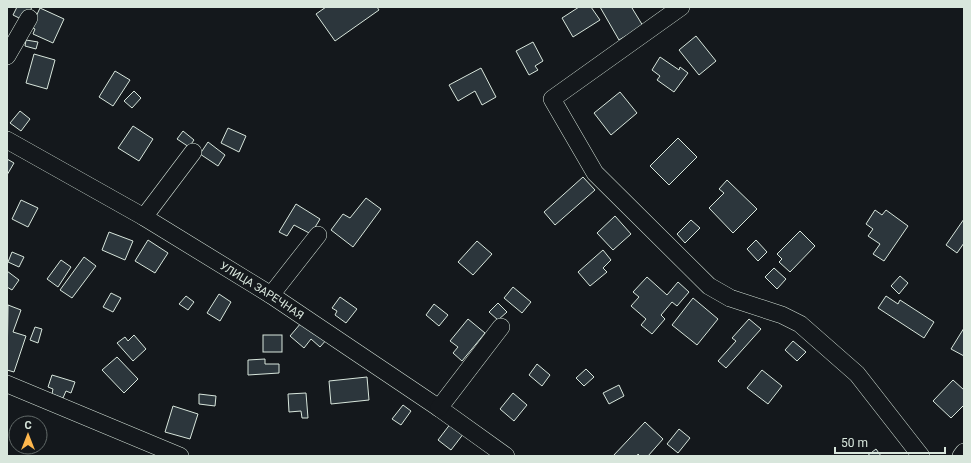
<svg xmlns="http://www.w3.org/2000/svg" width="971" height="463" viewBox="0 0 971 463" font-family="Roboto,sans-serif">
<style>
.building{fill:#2c363c;stroke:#d8e6dc}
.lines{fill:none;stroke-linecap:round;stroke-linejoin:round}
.minor-casing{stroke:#d8e6dc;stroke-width:18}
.minor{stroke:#14181c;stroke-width:17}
.labels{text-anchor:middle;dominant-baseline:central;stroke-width:3;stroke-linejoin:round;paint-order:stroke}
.street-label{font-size:11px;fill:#d8e6dc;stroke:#14181c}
</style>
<rect width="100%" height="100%" fill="#14181c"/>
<g class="building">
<path d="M17,7H32L25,21L13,15Z"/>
<path d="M326,7H377L379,10L335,41L316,14Z"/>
<path d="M579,7H591L600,20L573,37L562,18Z"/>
<path d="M600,7H635L632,8L643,26L619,40Z"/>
<path d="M40,8L64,19L53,43L33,34L35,29L31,27Z"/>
<path d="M696,36L716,61L699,75L679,50Z"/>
<path d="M26,40L38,42L36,49L25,46Z"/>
<path d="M533,42L543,61L535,66L538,70L529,75L516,51Z"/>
<path d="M34,54L55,60L47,89L26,83Z"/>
<path d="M660,57L679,70L680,67L688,73L674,92L657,80L660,76L652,70Z"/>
<path d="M481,68L496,97L482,105L475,91L458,101L449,85Z"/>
<path d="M115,71L130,80L113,106L99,97Z"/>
<path d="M134,91L141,98L132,108L124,101Z"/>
<path d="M620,92L637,113L611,135L594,113Z"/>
<path d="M20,111L30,119L21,131L10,123Z"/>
<path d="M133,126L153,139L139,161L118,148Z"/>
<path d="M228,128L246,136L239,152L221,143Z"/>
<path d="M183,131L194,140L189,147L177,139Z"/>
<path d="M678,138L697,157L669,185L650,166Z"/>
<path d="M208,142L225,155L218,166L200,154Z"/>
<path d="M7,159L14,163L7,175Z"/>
<path d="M583,177L595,190L555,225L544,212Z"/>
<path d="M727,180L757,209L733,233L709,208L724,193L719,189Z"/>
<path d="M366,198L381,209L353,247L331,230L343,214L350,218Z"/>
<path d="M21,200L38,208L28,227L12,219Z"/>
<path d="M296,204L320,219L311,234L294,225L287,236L279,232Z"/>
<path d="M875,210L882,215L886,210L908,226L884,261L873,254L880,244L868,236L873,229L866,224Z"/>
<path d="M615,216L631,234L613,250L597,233Z"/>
<path d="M964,219V243L957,253L946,245Z"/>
<path d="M691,220L700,228L685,243L677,234Z"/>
<path d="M800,231L815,246L790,272L779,262L782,259L777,254Z"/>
<path d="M109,232L133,241L125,260L102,250Z"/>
<path d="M148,240L168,253L155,273L135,261Z"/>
<path d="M756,240L767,252L758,261L747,249Z"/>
<path d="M477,241L492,254L473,275L458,262Z"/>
<path d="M603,250L611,260L603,268L607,272L590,286L578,272Z"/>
<path d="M12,252L24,257L19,267L8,262Z"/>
<path d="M84,257L96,266L72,298L60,290Z"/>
<path d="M61,260L71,267L58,287L47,279Z"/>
<path d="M774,268L786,279L777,289L765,277Z"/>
<path d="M7,271L19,280L12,290L7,287Z"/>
<path d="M900,276L908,283L899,294L891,286Z"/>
<path d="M647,277L667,295L678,282L689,292L677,306L672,302L661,315L665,319L652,334L641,325L646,319L631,306L639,297L633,292Z"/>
<path d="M513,287L531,302L522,313L504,298Z"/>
<path d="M111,293L121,298L113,312L103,307Z"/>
<path d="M219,294L231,302L220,321L207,313Z"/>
<path d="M186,296L194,302L188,310L179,304Z"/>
<path d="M886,296L898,304L900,300L934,322L924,338L878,308Z"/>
<path d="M340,297L357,309L346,323L335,315L337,311L332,308Z"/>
<path d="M693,298L718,319L697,345L672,325Z"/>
<path d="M498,303L507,312L498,320L489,312Z"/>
<path d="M434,304L448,315L439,326L426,315Z"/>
<path d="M8,305L21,310L13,332L26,336L14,372L7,370Z"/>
<path d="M468,319L485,333L462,361L453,353L458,347L450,341Z"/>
<path d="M749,319L761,329L726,368L718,361L736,341L732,338Z"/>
<path d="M301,323L314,334L318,331L327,339L320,347L311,339L304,348L290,336Z"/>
<path d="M35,327L42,329L38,343L30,340Z"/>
<path d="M964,328V356L951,349Z"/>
<path d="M134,335L146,349L133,361L117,343L125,337L128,341Z"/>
<rect x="263" y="335" width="19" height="17"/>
<path d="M793,341L806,352L797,361L785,350Z"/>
<path d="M117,357L138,379L124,393L102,370Z"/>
<path d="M265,359V364H279V373L248,375V360Z"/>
<path d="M537,364L550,375L542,386L529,375Z"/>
<path d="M586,369L594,377L584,386L576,378Z"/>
<path d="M762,370L782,386L768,404L747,388Z"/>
<path d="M52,375L75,382L71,393L66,391L63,398L52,394L53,389L48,387Z"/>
<path d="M367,377L369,400L331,404L329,381Z"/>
<path d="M953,380L964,390V405L951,418L933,401Z"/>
<path d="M619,385L624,396L609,404L603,393Z"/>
<path d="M306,393L308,418H302L301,411L289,412L288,394Z"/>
<path d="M513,393L527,405L514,421L500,409Z"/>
<path d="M199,394L216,396L215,406L199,404Z"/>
<path d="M403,405L411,411L401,425L392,419Z"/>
<path d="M173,406L198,414L190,439L165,432Z"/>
<path d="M645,422L663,439L648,456H640L638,454L637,456H613Z"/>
<path d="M451,423L464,433L451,450L438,440Z"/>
<path d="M679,429L690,438L678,453L667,444Z"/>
<path d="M876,449L881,456H867Z"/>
</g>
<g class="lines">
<g class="minor-casing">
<g id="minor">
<path d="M681,7L552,99L595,173L709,286L730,298L782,315L800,324L857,374L921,456"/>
<path d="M7,56L29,18"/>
<path id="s1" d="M7,140L144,217L271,295L439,408L506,456"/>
<path d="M144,217L193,152"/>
<path d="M271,295L318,235"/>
<path d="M7,384L180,456"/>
<path d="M439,408L501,327"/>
<path d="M961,456L964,452"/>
</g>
</g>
<use href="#minor" class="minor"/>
</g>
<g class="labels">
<g class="street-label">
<text stroke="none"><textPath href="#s1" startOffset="296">УЛИЦА ЗАРЕЧНАЯ</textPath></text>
</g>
</g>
<rect width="971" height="463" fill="none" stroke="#d8e6dc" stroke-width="16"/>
<g transform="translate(28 435)"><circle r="19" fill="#14181c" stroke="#626a69"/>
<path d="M0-3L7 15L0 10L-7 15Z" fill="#ffb74d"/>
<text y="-6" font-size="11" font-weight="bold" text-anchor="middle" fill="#d8e6dc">С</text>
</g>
<path d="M835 447v6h110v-6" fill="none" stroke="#d8e6dc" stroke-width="2"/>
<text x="841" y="447" font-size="12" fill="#d8e6dc" stroke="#14181c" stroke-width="3" paint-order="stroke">50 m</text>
</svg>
